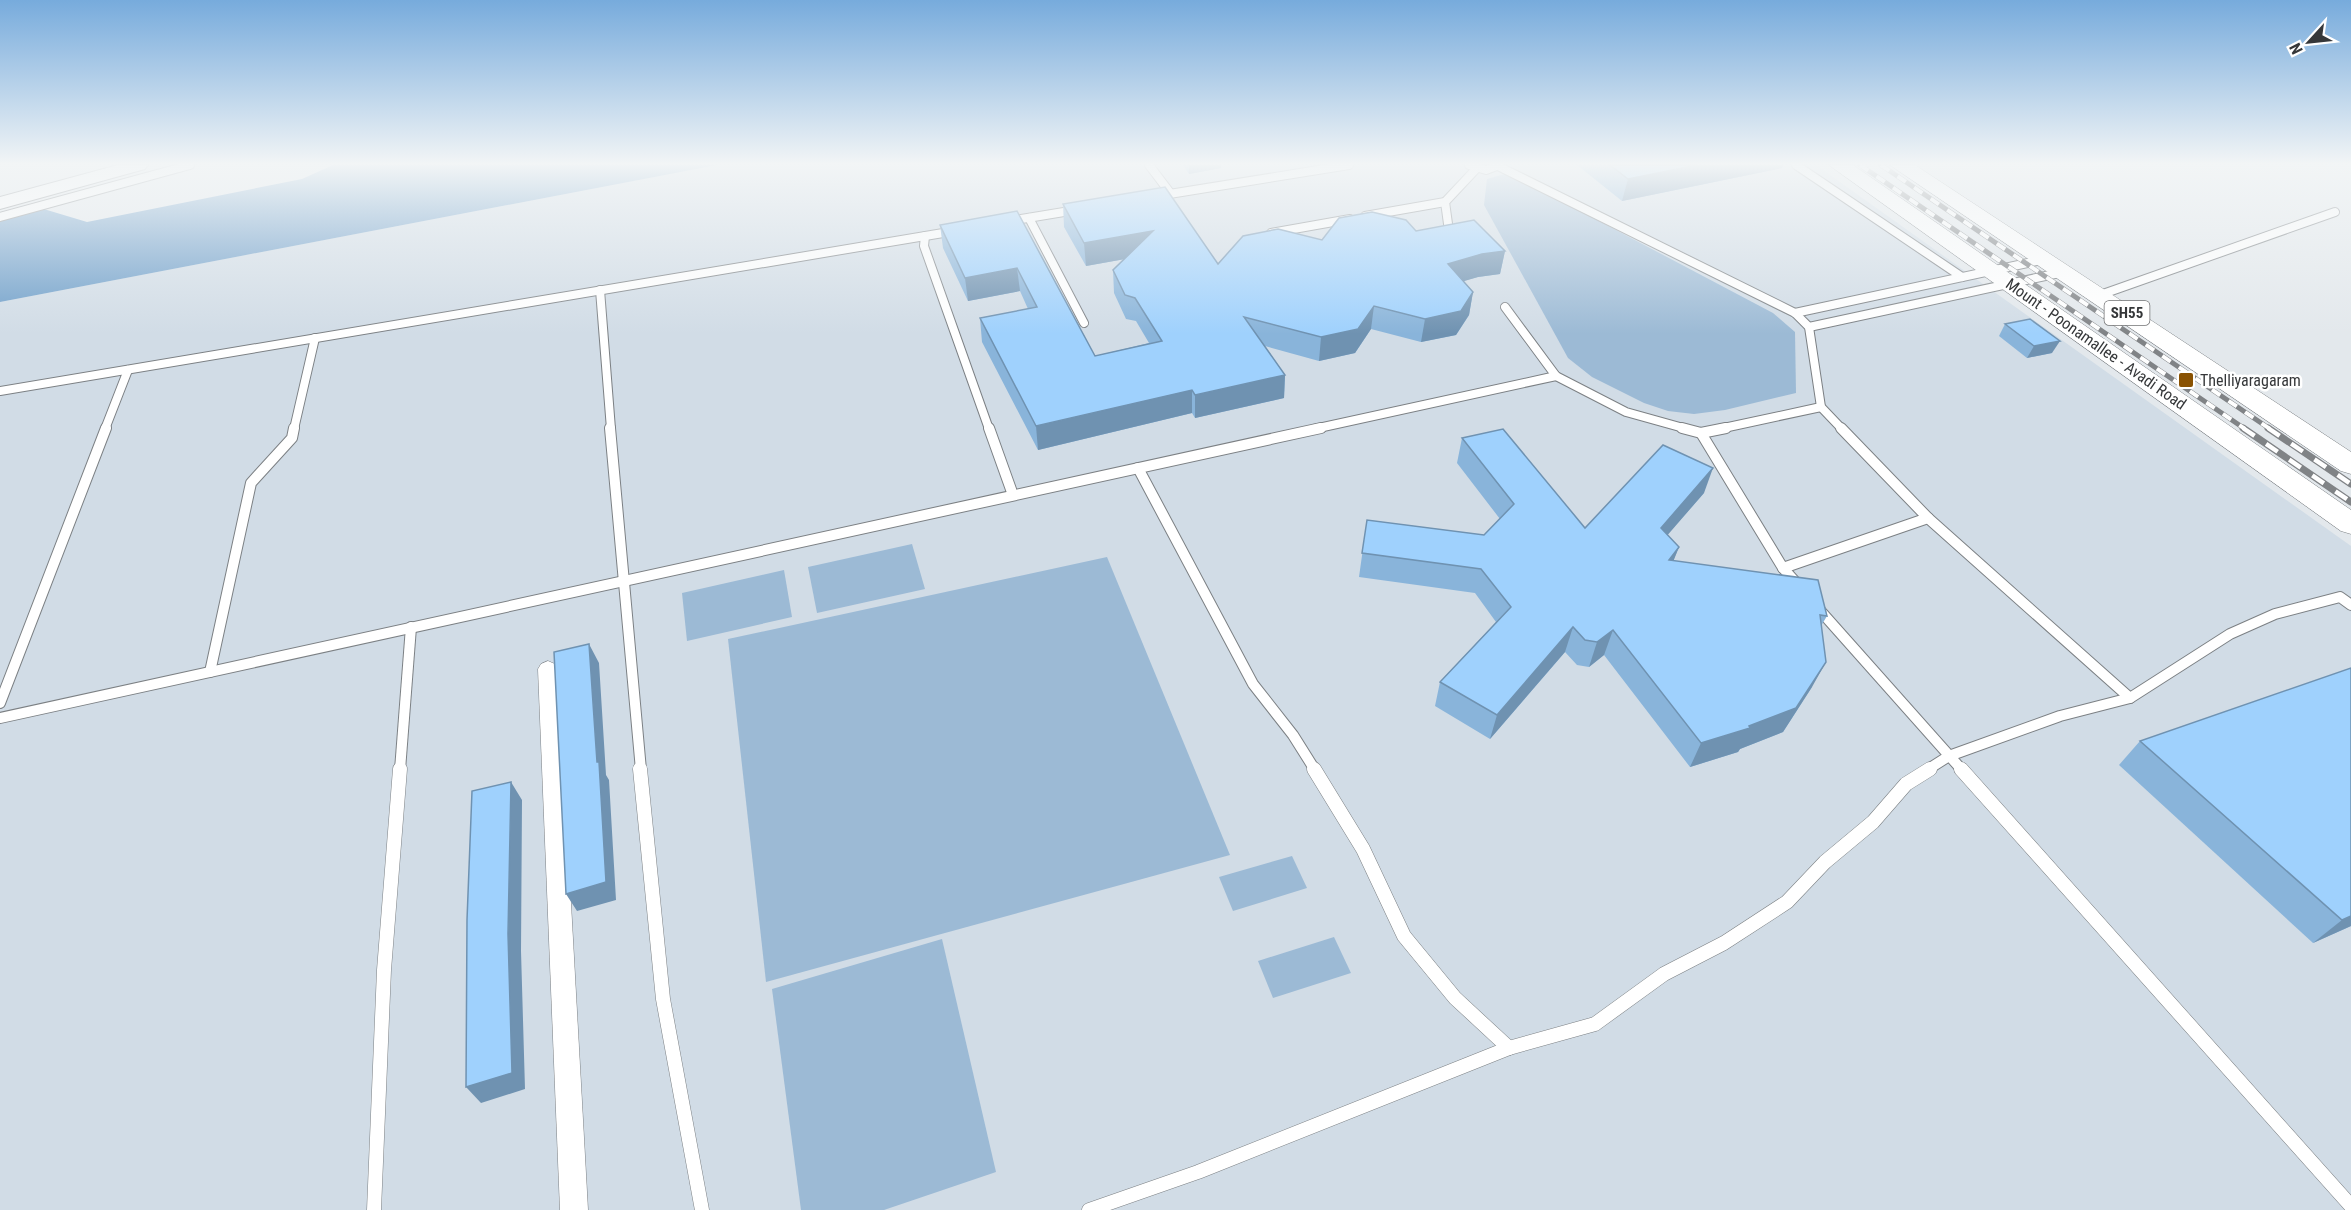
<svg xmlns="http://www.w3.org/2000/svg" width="2351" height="1210" viewBox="0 0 2351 1210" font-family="'Roboto Condensed',sans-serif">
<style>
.built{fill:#d1dce6}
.green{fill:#9cbad5}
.water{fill:#6e9ec9}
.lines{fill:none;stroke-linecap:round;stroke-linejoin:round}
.lane-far2-casing{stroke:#7c8084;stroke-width:10}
.lane-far1-casing{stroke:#7c8084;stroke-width:12}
.lane-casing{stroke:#7c8084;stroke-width:15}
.street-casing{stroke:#7c8084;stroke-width:1}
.secondary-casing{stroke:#7c8084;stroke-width:2}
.primary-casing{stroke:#7c8084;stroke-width:1}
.lane-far2{stroke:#fff;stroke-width:8}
.lane-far1{stroke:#fff;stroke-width:10}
.lane{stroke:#fff;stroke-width:14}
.street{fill:#fff;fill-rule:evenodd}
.secondary{fill:#fff;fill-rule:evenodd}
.primary{fill:#fff;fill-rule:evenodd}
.rail-far1-casing{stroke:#808386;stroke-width:5}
.rail-casing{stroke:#808386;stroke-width:7}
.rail-far1{stroke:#fff;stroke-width:4;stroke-dasharray:10;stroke-linecap:butt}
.rail{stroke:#fff;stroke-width:4.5;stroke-dasharray:14;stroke-linecap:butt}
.wall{fill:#89b4da}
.shaded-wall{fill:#6f92b1}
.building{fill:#9fd1fd;stroke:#6f92b1;stroke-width:1.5}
.poi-dot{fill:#895202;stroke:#fff;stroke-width:2}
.labels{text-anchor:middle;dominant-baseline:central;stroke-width:5;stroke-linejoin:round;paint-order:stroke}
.shield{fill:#fff;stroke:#727374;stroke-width:1.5}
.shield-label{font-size:15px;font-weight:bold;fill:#353739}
.street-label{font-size:16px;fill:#353739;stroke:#fff}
.poi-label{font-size:16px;fill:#353739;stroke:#fff;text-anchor:start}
</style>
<rect width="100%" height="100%" fill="#e3e8ec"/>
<path class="built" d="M717,165H1816L2351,546V1210H0V302Z"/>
<g class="green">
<path d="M1508,173L1773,313L1795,332L1796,393L1725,410L1694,414L1668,411L1644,403L1592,377L1568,358L1484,205L1487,179Z"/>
<path d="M912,544L925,589L817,613L808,567Z"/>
<path d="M1107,557L1230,855L766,982L728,639Z"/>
<path d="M784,570L792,617L687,641L682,593Z"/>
<path d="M1292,856L1307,888L1233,911L1219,877Z"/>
<path d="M1334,937L1351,973L1273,998L1258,961Z"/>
<path d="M942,939L996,1172L884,1210H801L772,989Z"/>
</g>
<path class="water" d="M333,165H717L0,302V217L37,207L87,222L302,179Z"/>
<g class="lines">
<g class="lane-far2-casing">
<g id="lane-far2">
<path d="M1149,165L1171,194"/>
<path d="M1469,165L1486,170L1499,165"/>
<path d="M1796,165L1962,277"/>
<path d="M1498,166L1795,313L1809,327L1821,407L1842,429"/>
<path d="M1157,196L1349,165"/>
<path d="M1365,216L1445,202"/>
<path d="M0,217L190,165"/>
<path d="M1029,218L1084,323"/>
<path d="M1009,221L1076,210"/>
<path d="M1449,231L1445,202L1476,169"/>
<path d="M1271,233L1350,219"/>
<path d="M925,236L924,246L989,429"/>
<path d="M600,290L611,429"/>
<path d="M2100,295L2335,212"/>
<path d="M1505,307L1556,376L1626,412L1687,429"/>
<path d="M1795,313L2046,259"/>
<path d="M1809,327L2064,272"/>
<path d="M0,391L955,231"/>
<path d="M105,429L128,370"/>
<path d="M294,429L315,338"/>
<path d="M1314,429L1556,376"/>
<path d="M1719,429L1821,407"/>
</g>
</g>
<g class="lane-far1-casing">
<g id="lane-far1">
<path d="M610,428L641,770"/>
<path d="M989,428L1013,495"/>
<path d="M1682,428L1701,433L1726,428"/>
<path d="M1701,433L1783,568L1799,586"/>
<path d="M1138,468L1253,684L1293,735L1315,770"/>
<path d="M1928,518L2130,698"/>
<path d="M1783,568L1928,518L1841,428"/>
<path d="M1817,607L1962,770"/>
<path d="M210,672L251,483L292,438L294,428"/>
<path d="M0,703L106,428"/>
<path d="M0,718L1321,428"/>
<path d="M400,770L411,627"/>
<path d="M1927,770L1949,756L2060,716L2130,698L2230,634L2275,614L2340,597L2351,605"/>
</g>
</g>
<g class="lane-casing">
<g id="lane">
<path d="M640,769L663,999L702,1210"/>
<path d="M1314,769L1363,849L1404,936L1455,998L1509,1048L1595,1024L1664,974L1724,943L1787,902L1825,862L1873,822L1906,784L1930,769"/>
<path d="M1961,769L2351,1206"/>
<path d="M374,1210L384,970L400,769"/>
<path d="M1089,1210L1198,1172L1509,1048"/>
</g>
</g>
<g class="street-casing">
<path id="street" d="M548,661L555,664L558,669L588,1210H560L538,669L541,664Z"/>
</g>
<g class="secondary-casing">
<path id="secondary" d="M118,165H148L145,169L0,209V197Z"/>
</g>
<g class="primary-casing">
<g id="primary">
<path d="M1829,165H1853L2351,510V534L2341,531Z"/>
<path d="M1890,165H1915L2351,452V474L2341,471Z"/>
</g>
</g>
<use href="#lane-far2" class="lane-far2"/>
<use href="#lane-far1" class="lane-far1"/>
<use href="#lane" class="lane"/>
<use href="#street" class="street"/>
<use href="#secondary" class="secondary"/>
<use href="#primary" class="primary"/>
<g class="rail-far1-casing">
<g id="rail-far1">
<path d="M1860,165L2245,429"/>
<path d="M1881,165L2270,429"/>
</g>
</g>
<g class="rail-casing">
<g id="rail">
<path d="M2243,428L2351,502"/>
<path d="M2268,428L2351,484"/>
</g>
</g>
<use href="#rail-far1" class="rail-far1"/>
<use href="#rail" class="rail"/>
</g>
<g class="wall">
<path d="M1183,165H1222H1221V168L1189,174Z"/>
<path d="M1577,165H1783L1782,168L1622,201Z"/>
<path d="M1063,204L1218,264L1322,240L1416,231L1505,251L1500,274L1478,277L1463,281L1473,292L1469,315L1456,335L1421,342L1371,329L1355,353L1319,361L1265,346L1285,375L1284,398L1195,418L1192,413L1038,450L982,342L980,318L1028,309L1020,291L968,301L943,248L940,225L1017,211L1095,356L1149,343L1136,321L1126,319L1114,293L1113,270L1125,259L1086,266L1064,227Z"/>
<path d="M2005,324L2052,353L2027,358L1999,336Z"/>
<path d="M1462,438L1585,528L1704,493L1667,535L1679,547L1673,561L1827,616L1821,626L1812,687L1783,732L1740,749L1738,752L1690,767L1604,655L1589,667L1577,665L1565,652L1490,739L1435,706L1440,682L1496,622L1475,593L1359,577L1367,520L1484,535L1500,519L1457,463Z"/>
<path d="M2140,741L2351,926L2313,943L2119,765Z"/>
</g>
<g class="shaded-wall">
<path d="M1189,165H1222H1221V168L1189,174Z"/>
<path d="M1697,165H1783L1782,168L1622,201L1628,179Z"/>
<path d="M1153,231V254L1086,266L1084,243Z"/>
<path d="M1505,251L1500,274L1478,277L1444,287L1448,264L1482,254Z"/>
<path d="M1017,268L1020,291L968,301L965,278Z"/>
<path d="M1473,292L1469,315L1456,335L1421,342L1425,319Z"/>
<path d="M1374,306L1371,329L1355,353L1319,361L1321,337Z"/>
<path d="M2060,341L2052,353L2027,358L2034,346Z"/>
<path d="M1285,375L1284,398L1195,418V395Z"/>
<path d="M1192,390V413L1038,450L1036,426Z"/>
<path d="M1713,468L1704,493L1652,553L1661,528Z"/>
<path d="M1679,547L1669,572V560Z"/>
<path d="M1573,627L1565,652L1490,739L1497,715Z"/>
<path d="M1613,630L1604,655L1589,667L1597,642Z"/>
<path d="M589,644L599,663L606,775L609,780L616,900L577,911L566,894L597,762Z"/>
<path d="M1826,662L1812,687L1783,732L1740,749L1738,752L1690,767L1701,743L1749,726Z"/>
<path d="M511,782L522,800L521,951L525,1089L481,1103L466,1087L508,934Z"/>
<path d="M2351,916V926L2313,943L2342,920Z"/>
</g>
<g class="building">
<path d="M1610,165H1697L1628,179Z"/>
<path d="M1165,187L1218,264L1243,236L1278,229L1322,240L1339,218L1372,212L1406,220L1416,231L1474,220L1505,251L1482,254L1448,264L1473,292L1461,311L1425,319L1374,306L1358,329L1321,337L1244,317L1285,375L1195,395L1192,390L1036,426L980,318L1037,307L1017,268L965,278L940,225L1017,211L1095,356L1162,341L1135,298L1125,295L1113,270L1153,231L1084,243L1063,204Z"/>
<path d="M2030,319L2060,341L2034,346L2005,324Z"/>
<path d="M1503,429L1585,528L1663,445L1713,468L1661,528L1679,547L1669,560L1818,580L1827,616L1820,615L1826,662L1796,708L1749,726L1750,728L1701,743L1613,630L1597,642L1585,640L1573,627L1497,715L1440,682L1511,607L1481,569L1362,553L1367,520L1484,535L1514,504L1462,438Z"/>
<path d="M589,644L597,762H599L606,882L566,894L554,652Z"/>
<path d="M2351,668V916L2342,920L2140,741Z"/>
<path d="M511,782L508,934L512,1073L466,1087L467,920L472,791Z"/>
</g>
<linearGradient id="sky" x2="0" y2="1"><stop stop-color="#77abdc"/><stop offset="0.49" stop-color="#f2f5f6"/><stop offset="1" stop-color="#f2f5f6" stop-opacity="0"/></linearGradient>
<rect width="2351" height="334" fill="url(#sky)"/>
<rect class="poi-dot" x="2178" y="372" width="16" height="16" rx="3"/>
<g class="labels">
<rect class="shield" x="2104.5" y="301" width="45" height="24" rx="4.5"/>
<g class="shield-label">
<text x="2127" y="313">SH55</text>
</g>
<g class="street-label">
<text transform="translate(2096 344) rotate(35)">Mount - Poonamallee - Avadi Road</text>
</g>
<g class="poi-label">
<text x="2200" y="380">Thelliyaragaram</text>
</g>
</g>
<g transform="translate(2309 42) rotate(243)" stroke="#ffffff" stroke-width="4.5" paint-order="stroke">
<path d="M0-4.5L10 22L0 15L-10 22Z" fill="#353739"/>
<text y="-9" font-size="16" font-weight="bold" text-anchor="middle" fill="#353739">N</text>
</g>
</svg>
